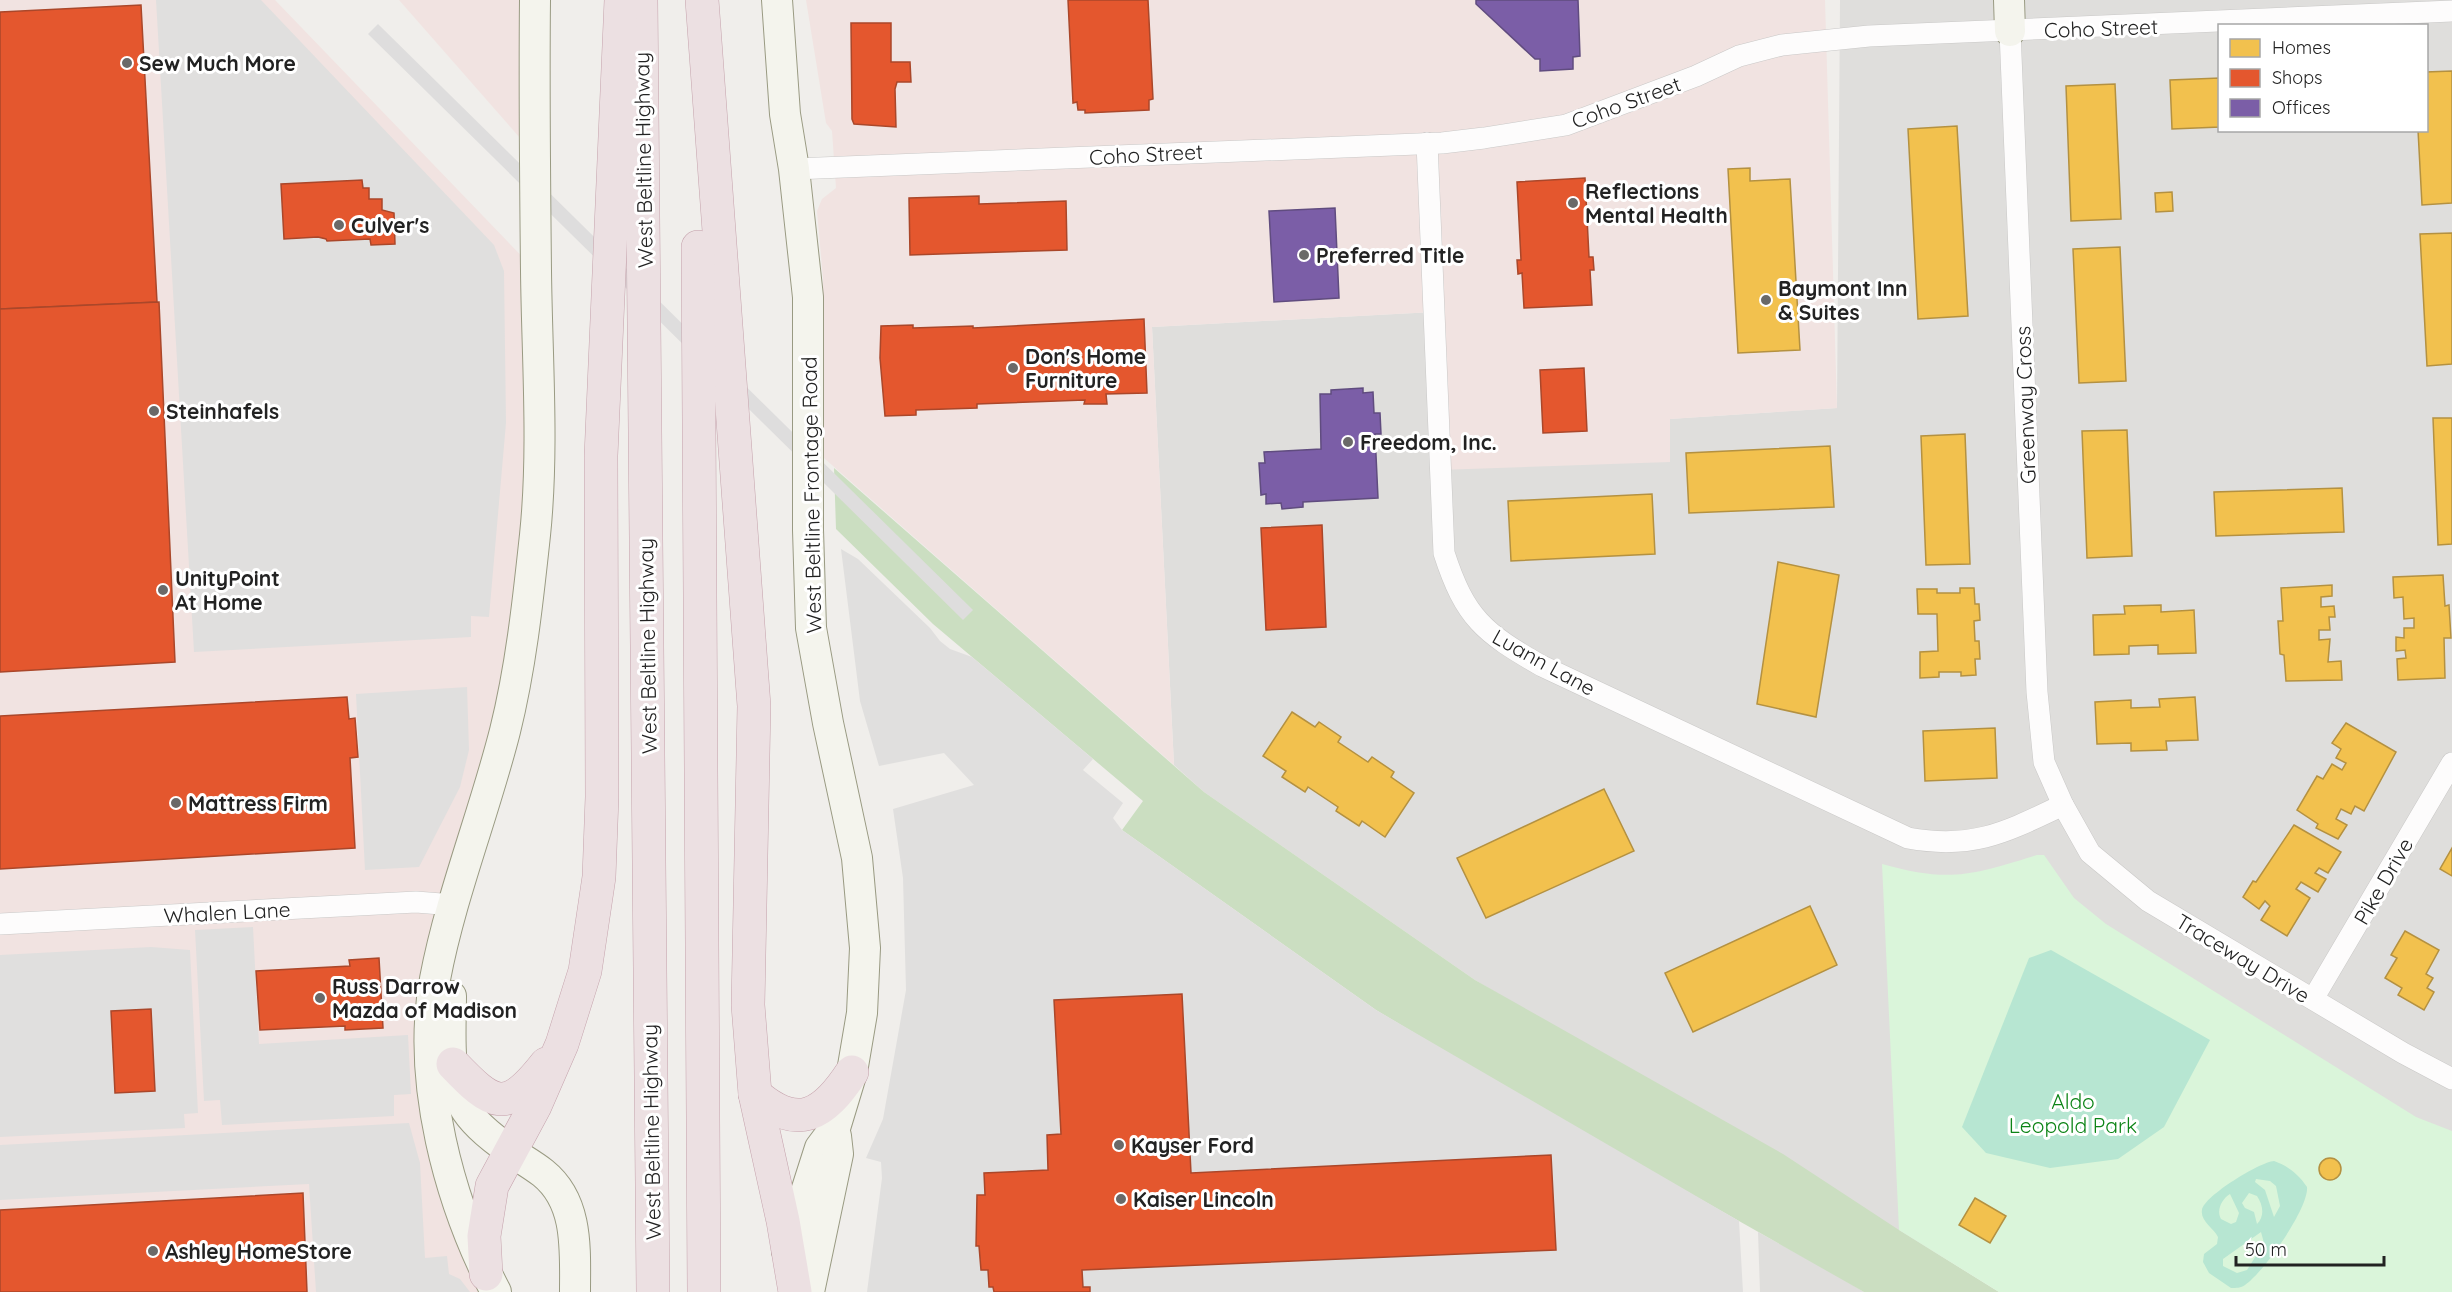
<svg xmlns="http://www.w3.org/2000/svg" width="2452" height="1292" viewBox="0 0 2452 1292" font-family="Quicksand,sans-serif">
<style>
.residential{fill:#dfdedc;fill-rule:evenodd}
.commercial{fill:#f1e3e1}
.forest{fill:#cbdec1}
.park{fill:#daf5da}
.pitch{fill:#b7e6d2;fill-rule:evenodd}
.parking{fill:#e0dfde;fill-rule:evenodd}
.pier{fill:#dedddd}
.homes{fill:#f2c14e;stroke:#b49141;stroke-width:1.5}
.shops{fill:#e4572e;stroke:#aa472a;stroke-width:1.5}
.offices{fill:#7b5ea7;stroke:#604c7f;stroke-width:1.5}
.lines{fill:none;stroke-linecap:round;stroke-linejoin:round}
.street-casing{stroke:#c9c8c7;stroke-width:22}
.secondary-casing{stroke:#999a82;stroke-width:32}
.highway-casing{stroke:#c5a2ac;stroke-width:34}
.street{stroke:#fdfcfc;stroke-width:21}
.secondary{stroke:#f4f4ed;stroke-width:30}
.highway{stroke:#ece0e2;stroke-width:33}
.poi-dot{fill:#6a6968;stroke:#fff;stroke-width:2}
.labels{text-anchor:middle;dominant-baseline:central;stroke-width:6;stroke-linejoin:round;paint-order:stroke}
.street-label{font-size:21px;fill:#222;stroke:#fff}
.poi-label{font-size:21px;font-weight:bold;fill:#222;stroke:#fff;text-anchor:start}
.park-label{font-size:21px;fill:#0c8416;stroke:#fff}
</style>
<rect width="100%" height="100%" fill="#f0eeeb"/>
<g class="residential">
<path d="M1840,0H2452V1292H2002L1475,980L1204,792L1174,765L1152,327L1433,312L1670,461L1669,419L1837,408ZM2220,26H2426V130H2220Z"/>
<path d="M1758,1232L1836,1275L1864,1292H1760Z"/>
</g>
<g class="commercial">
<path d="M0,0H275L536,271L535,532L454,905L433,1095L496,1292H0Z"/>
<path d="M399,0H535L534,154Z"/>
<path d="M806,0H1825L1837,408L1670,419V462L1439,470L1433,312L1152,327L1174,765L824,458L823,278L817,211L822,199L836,188L832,131L826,123Z"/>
</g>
<path class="forest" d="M834,468L1204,792L1475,980L1783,1154L1899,1230L1999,1292H1864L1552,1115L1376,1010L1122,830L1143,801L933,624L836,529Z"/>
<path class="park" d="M2037,855H2044L2074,898L2106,924L2416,1117L2452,1131V1292H1999L1899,1230L1882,864C1949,883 1972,875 2037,855Z"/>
<g class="pitch">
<path d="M2051,950L2210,1040L2164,1127L2118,1159L2050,1168L1986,1153L1962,1127L2029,958Z"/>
<path d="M2274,1161C2288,1166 2298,1174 2307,1187C2309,1208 2263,1273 2245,1285C2241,1288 2236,1288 2231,1288L2209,1273L2203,1262L2204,1254L2217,1244L2218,1237C2214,1228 2200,1221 2202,1210C2204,1196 2260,1162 2274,1161ZM2256,1179L2270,1181L2276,1186L2280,1206L2274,1217L2265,1190L2255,1182ZM2249,1193L2257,1196C2263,1205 2265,1216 2257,1224L2254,1212L2245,1208L2242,1203ZM2230,1194L2239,1213L2236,1222L2231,1224L2221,1219C2216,1210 2222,1199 2230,1194ZM2261,1232L2264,1243L2247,1270L2237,1273L2223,1266V1259Z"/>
</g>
<g class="parking">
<path d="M156,0H261L494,245L504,271L506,423L489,617L471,616V637L194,652ZM362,180L363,188H369V199H382V210L394,213L395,244L371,245L370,239L327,241L318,237L284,239L281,185Z"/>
<path d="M841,549L858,559L930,628L940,641L950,649L972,657L1093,759L1083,770L1123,803L1113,818L1122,830L1376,1010L1739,1221L1743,1292H1090V1287H1083L1082,1270L1556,1250L1550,1155L1191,1173L1182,994L1054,1000L1061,1134L1047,1135L1048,1170L984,1173L985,1195H977L976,1246H979L981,1270H988L989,1287H993L994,1292H867L882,1178L881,1162L866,1158L883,1119L906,990L903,878L893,809L974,785L944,753L879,766L860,701Z"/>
<path d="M467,687L469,750L460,787L419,867L365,870L356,694Z"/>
<path d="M253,927L259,1044L408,1035L411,1094L394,1095V1116L222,1125L220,1100L204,1101L195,930Z"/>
<path d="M151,947L190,950L198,1113L184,1114L185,1128L0,1137V955Z"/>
<path d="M409,1123L420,1163L425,1258L447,1256L449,1274L460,1279L470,1292H316L309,1184L0,1200V1145Z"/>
</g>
<path class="pier" d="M378,24L973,610L963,620L368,34Z"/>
<g class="homes">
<path d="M2452,71V203L2422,205L2418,130H2426V72Z"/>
<path d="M2220,78V127L2172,129L2170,80Z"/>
<path d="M2115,84L2121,219L2071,221L2066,86Z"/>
<path d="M1957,126L1968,316L1918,319L1908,129Z"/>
<path d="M1750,168V181L1790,179L1800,350L1738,353L1728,169Z"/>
<path d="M2172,192L2173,211L2156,212L2155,193Z"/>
<path d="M2452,233V364L2427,366L2420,234Z"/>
<path d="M2120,247L2126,381L2079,383L2073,249Z"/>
<path d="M2433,418H2452V544L2438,545Z"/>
<path d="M2127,430L2132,556L2087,558L2082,431Z"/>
<path d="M1965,434L1970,564L1926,565L1921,436Z"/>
<path d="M1830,446L1834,507L1689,513L1686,453Z"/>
<path d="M2342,488L2344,532L2216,536L2214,492Z"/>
<path d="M1652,494L1655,554L1511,561L1508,501Z"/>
<path d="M1778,562L1839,575L1816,717L1757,704Z"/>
<path d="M2443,575L2445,606L2449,605L2451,638H2444L2445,678L2398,680L2397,659L2406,658L2405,650L2396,651V637L2404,638V628H2414V618L2404,619L2403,597L2394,598L2393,577Z"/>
<path d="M2332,585V596L2321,597V607L2334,606L2335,617H2329L2330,630H2319V640L2330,639L2328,662L2341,661L2342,680L2286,681L2284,655L2280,654L2278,621H2283L2281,588Z"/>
<path d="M1960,588H1974L1975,604H1979L1980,620L1974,621L1975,641H1979L1980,659H1975L1976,675L1961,676V672H1939V677L1920,678V652L1938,651L1937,614H1918L1917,589H1937V593H1960Z"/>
<path d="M2161,605V612L2194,610L2196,653L2158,654V645L2129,646V654L2094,655L2093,615L2125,614L2124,606Z"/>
<path d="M2195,697L2198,740L2166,741L2167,750L2131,751V743L2097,744L2095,702L2131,700V708L2160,707L2159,699Z"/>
<path d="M1292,712L1315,727L1319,722L1341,737L1338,742L1368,762L1372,757L1394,772L1391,777L1414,793L1385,837L1362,821L1359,826L1336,811L1338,807L1308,787L1305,792L1282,777L1286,771L1263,756Z"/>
<path d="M2346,723L2396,752L2364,811L2355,806L2351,814L2341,809L2336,819L2347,825L2338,839L2316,828L2318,824L2297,810L2317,776L2323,779L2332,764L2342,770L2346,763L2336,758L2341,749L2332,743Z"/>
<path d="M1995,728L1997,778L1925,781L1923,731Z"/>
<path d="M1604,789L1634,851L1486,918L1457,858Z"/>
<path d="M2294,825L2341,852L2328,873L2319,868L2315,873L2326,879L2318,892L2301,882L2296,889L2310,898L2287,936L2261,920L2270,906L2265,901L2259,909L2243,897L2253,881L2256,882Z"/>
<path d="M2452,848V876L2440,869Z"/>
<path d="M1810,906L1837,965L1693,1032L1665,973Z"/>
<path d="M2405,931L2439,950L2426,974L2433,978L2427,988L2434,992L2424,1010L2398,995L2402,988L2385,978L2397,958L2391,955Z"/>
<circle cx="2330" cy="1169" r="11"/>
<path d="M1975,1198L2006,1216L1990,1243L1959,1225Z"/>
</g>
<g class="shops">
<path d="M1068,0H1148L1153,99L1149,100V110L1085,113V110H1078L1077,102L1073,103Z"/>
<path d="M141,5L157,302L0,309V12Z"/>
<path d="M851,23H891V62H910L911,82H897L895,89L896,127L854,124L852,119Z"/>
<path d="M1585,178L1589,257H1593L1594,270H1590L1592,305L1524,308L1522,273L1518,274L1517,260H1521L1517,182Z"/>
<path d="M362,180L363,188H369V199H382V210L394,213L395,244L371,245L370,239L327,241L326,239L318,237L284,239L281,184Z"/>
<path d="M979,196V204L1066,201L1067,250L910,255L909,198Z"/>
<path d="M159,302L175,662L0,672V309Z"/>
<path d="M1144,319L1147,393L1106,394L1107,404H1084L1085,400L977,404V408L916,410V415L885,416L880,358L881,326L913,325V328L973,326V328Z"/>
<path d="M1584,368L1587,431L1543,433L1540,370Z"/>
<path d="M1322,525L1326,627L1266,630L1261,528Z"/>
<path d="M347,697L349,719L355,718L358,757L350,758L355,848L0,869V716Z"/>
<path d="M379,958L383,1028L345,1030V1026L260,1030L256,971L350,966L349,960Z"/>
<path d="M1182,994L1191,1173L1551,1155L1556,1250L1082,1270L1083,1287H1090V1292H994L993,1287H989L988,1270H981L979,1246H976L977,1195H985L984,1173L1048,1170L1047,1135L1061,1134L1054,1000Z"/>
<path d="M151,1009L155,1091L115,1093L111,1011Z"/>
<path d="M303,1193L307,1292H0V1210Z"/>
</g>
<g class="offices">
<path d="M1476,0H1578L1580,56L1573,57V69L1540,71V59H1535L1476,4Z"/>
<path d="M1335,208L1339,298L1274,302L1269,211Z"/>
<path d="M1363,388V393L1373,392L1374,413H1380L1381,434H1375L1378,498L1303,502V507L1282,509L1281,503L1266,504V494L1261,495L1259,463H1265L1264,452L1321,449L1320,394H1331V390Z"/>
</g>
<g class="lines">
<g class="street-casing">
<g id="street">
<path d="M2010,31L2037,692L2044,762L2063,805L2090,853L2148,901L2403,1053L2452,1079"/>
<path d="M1427,143L1444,553C1465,618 1484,633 1542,666L1908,838C1973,850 2006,832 2063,805"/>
<path d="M794,169L1442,143L1484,138L1566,125L1696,76L1739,56L1782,45L1869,36L2452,11"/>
<path d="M0,924L416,902L454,905"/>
<path d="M2313,999L2452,763"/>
</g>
</g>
<g class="secondary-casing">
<g id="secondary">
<path d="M777,0L785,114L794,169L808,297V530L811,628L828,723L857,858L865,948L862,1013L852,1072L835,1128L820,1148L787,1251"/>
<path d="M2009,0L2010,31"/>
<path d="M451,996C451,1028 447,1071 461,1101C469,1119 486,1133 501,1144C514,1155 529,1162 543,1173C579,1202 575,1250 575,1292"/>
<path d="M496,1292C449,1202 416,1081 435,979C451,895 484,814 505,731C521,667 528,600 535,535C544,448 537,359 536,271C535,181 534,90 535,0"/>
<path d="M809,1292L838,1154L836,1136"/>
</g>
</g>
<g class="highway-casing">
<g id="highway">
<path d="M641,0L653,1292"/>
<path d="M702,0L754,706L748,1005L755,1094L783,1221L795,1292"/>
<path d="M698,247L704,1292"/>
<path d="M453,1064C493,1106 506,1115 546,1064"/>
<path d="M755,1094C798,1132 824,1115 852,1072"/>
<path d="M486,1274L484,1236L492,1186L535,1106L562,1044L585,971L599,877L602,797L601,456L621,0"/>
</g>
</g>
<use href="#street" class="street"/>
<use href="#secondary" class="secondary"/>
<use href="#highway" class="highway"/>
</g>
<g class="poi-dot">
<circle cx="127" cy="63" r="6"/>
<circle cx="1573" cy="203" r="6"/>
<circle cx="339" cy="225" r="6"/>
<circle cx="1304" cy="255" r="6"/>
<circle cx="1766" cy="300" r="6"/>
<circle cx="1013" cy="368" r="6"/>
<circle cx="154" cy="411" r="6"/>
<circle cx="1348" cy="442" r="6"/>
<circle cx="163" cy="590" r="6"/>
<circle cx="176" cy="803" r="6"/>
<circle cx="320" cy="998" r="6"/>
<circle cx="1119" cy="1145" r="6"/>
<circle cx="1121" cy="1199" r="6"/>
<circle cx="153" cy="1251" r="6"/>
</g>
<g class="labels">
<g class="street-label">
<text transform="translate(2101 28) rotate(-2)">Coho Street</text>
<text transform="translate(1626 102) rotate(-20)">Coho Street</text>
<text transform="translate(1146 154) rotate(-3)">Coho Street</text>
<text transform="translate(643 160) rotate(-91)">West Beltline Highway</text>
<text transform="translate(2025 405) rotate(-92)">Greenway Cross</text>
<text transform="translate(811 495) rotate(-91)">West Beltline Frontage Road</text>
<text transform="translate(647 646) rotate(-91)">West Beltline Highway</text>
<text transform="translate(1544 662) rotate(29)">Luann Lane</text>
<text transform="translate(2383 881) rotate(-60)">Pike Drive</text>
<text transform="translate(227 912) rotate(-3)">Whalen Lane</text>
<text transform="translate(2243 958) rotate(31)">Traceway Drive</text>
<text transform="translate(651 1132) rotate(-91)">West Beltline Highway</text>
</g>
<g class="poi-label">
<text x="139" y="63">Sew Much More</text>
<text x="1585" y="191">Reflections<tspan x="1585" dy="24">Mental Health</tspan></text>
<text x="351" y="225">Culver's</text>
<text x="1316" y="255">Preferred Title</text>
<text x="1778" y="288">Baymont Inn<tspan x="1778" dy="24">&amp; Suites</tspan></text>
<text x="1025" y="356">Don's Home<tspan x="1025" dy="24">Furniture</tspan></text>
<text x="166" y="411">Steinhafels</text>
<text x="1360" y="442">Freedom, Inc.</text>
<text x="175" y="578">UnityPoint<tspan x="175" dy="24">At Home</tspan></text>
<text x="188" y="803">Mattress Firm</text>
<text x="332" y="986">Russ Darrow<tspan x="332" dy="24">Mazda of Madison</tspan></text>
<text x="1131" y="1145">Kayser Ford</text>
<text x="1133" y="1199">Kaiser Lincoln</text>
<text x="165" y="1251">Ashley HomeStore</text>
</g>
<g class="park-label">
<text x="2073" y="1101">Aldo<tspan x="2073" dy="24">Leopold Park</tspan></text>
</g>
</g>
<rect x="2218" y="24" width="210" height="108" fill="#ffffff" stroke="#a7a7a7" stroke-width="1.5"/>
<rect x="2230" y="39" width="30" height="18" fill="#f2c14e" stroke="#a7a7a7" stroke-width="1.5"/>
<text x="2272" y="54" font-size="18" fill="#222222">Homes</text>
<rect x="2230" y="69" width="30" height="18" fill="#e4572e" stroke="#a7a7a7" stroke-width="1.5"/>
<text x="2272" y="84" font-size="18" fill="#222222">Shops</text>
<rect x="2230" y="99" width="30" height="18" fill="#7b5ea7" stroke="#a7a7a7" stroke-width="1.5"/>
<text x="2272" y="114" font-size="18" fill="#222222">Offices</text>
<path d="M2236 1256v9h148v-9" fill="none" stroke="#222222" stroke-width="3"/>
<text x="2245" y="1256" font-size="18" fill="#222222" stroke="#ffffff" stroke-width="4.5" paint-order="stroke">50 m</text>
</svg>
